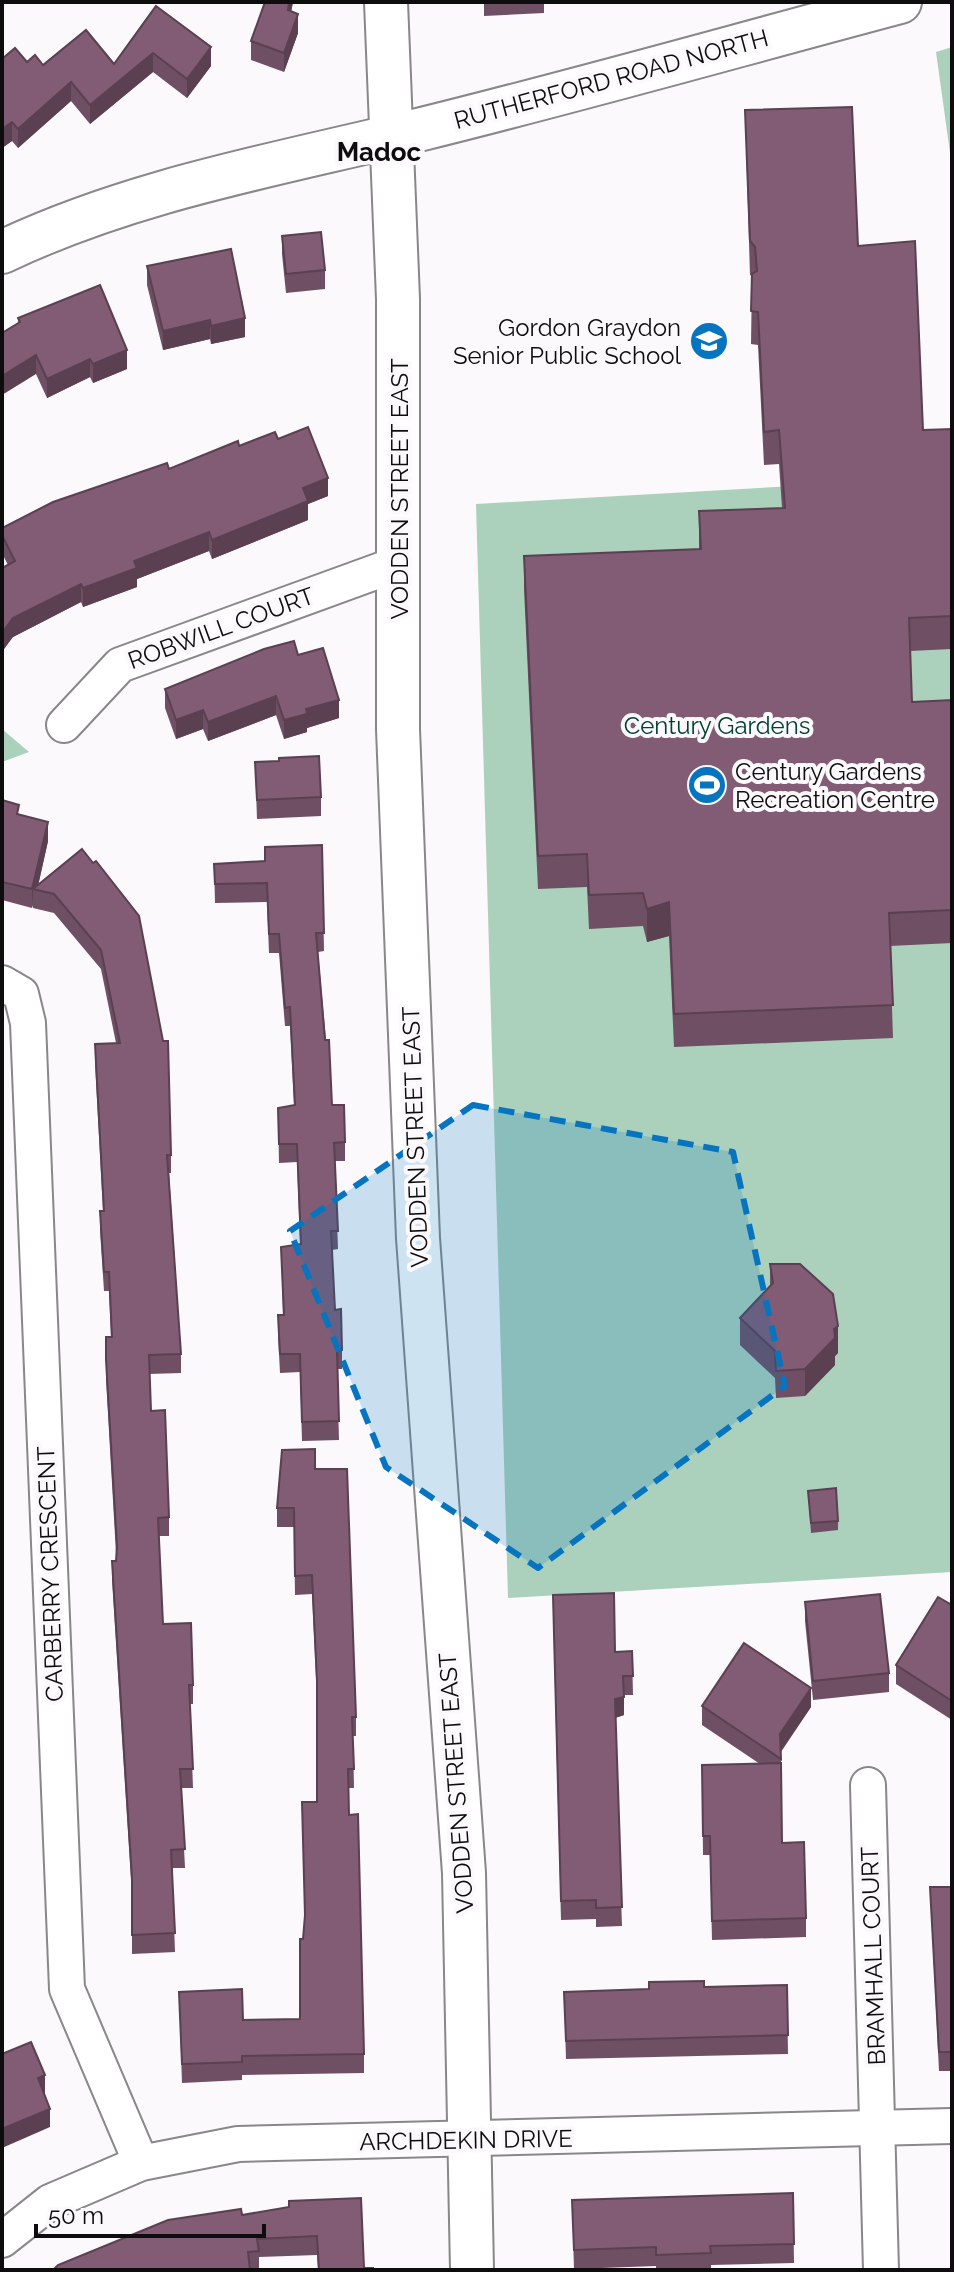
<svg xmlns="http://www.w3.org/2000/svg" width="954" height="2272" viewBox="0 0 954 2272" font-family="Raleway,sans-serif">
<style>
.green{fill:#abd1bd}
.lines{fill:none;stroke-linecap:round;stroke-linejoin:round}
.minor-casing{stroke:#898789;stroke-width:38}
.tertiary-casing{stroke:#898789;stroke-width:46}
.minor{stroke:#fff;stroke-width:34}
.tertiary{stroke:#fff;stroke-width:42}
.wall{fill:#6f4f64}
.shaded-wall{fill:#5a4051}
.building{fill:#815c74;stroke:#5a4051;stroke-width:2}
.marked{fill:#0774bf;fill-opacity:0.2;stroke:#0774bf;stroke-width:6;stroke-dasharray:16 10;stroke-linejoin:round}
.labels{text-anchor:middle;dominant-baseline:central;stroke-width:8;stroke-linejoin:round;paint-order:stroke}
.street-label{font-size:24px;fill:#0e0d0e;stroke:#fbf9fc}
.poi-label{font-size:24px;fill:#0e0d0e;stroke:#fbf9fc;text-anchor:end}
.park-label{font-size:24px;fill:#01402a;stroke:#fbf9fc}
.neighbourhood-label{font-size:26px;font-weight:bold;fill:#0e0d0e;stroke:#fbf9fc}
</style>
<rect width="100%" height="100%" fill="#fbf9fc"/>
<g class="green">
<path d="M952,47V167L936,52Z"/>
<path d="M952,477V1572L508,1598L476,504Z"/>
<path d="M2,729L29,752L2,762Z"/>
</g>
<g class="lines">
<g class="minor-casing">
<g id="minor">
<path d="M64,725L120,665L400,563"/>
<path d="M2,983L21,994L28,1023L67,1989L141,2163"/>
<path d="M868,1785L881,2270"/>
<path d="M2,2240L50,2202L141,2163L238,2144L952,2126"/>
</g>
</g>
<g class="tertiary-casing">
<g id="tertiary">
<path d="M386,2L398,299V729L418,1238L464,1873L472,2270"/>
<path d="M2,252C132,190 275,165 414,131C577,91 738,45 900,2"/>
</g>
</g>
<use href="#minor" class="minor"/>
<use href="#tertiary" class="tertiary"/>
</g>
<g class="wall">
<path d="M265,2H293L291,11L298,33L284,72L251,60V41Z"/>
<path d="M484,2H544V13L484,16Z"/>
<path d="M156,6L211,66L187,98L153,72L90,124L71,101L18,148L12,141L2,148L27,62L43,65L114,64Z"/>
<path d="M745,110L858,246L923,430L952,429V649L910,651L912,702L952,700V943L890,946L893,1038L674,1047L669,936L647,942L643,926L589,929L587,887L538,889L524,589V556L699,549V511L782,508L779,464L764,465L758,345L751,344L752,276L750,275Z"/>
<path d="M282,236L325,270V289L286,293L282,254Z"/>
<path d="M147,266L245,337L211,344L210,339L163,350L147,285Z"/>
<path d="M18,318L127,369L93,383L90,377L47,398L36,374L18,323Z"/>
<path d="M278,439L328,496L308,504V520L212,559L209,551L137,579V587L83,607L81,602L13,637L8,565L2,553V528L239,446Z"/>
<path d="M298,655L339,718L307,728V732L284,739L276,715L208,741L203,729L176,739L165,708V689Z"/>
<path d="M279,761L321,797V816L257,819L255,762Z"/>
<path d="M2,800L48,841L38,886L82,849L171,1155V1173H169L181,1354V1373L149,1374L151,1411L169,1517V1536H159L163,1624L193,1685V1704H190L193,1788H181L185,1868H172L175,1952L132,1954V1896L112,1580V1561H116V1553L106,1379V1337H111L109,1291H104L100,1230V1211H103L95,1063V1044L116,1043L101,969L54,913L33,908V905L32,908L2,900Z"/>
<path d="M322,845L324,951L318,952L332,1105L345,1142V1161H335L338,1249L332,1250L335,1310L342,1350V1369H337L339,1440L302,1441L300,1372L280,1373L278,1334V1315H283L281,1247L300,1244L297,1162L279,1163L278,1108L294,1105L290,1026H285L279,953H269L267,902L215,903L214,864L265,861Z"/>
<path d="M770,1264L838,1353L835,1356V1365L805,1396L776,1398L775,1378L740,1345V1318L770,1286Z"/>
<path d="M315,1469L356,1717V1736H353L354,1788H348L349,1815L364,2054V2073L242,2075V2080L182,2083L179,1992L243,2020L300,2019L303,1939L317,1802V1699L312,1594L295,1595L294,1527H277V1508Z"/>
<path d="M808,1491L838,1521V1530L811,1533Z"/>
<path d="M805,1602L889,1673V1692L813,1700L805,1621Z"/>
<path d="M952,1605V1720L896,1684V1665Z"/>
<path d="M553,1613L615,1652L632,1651L633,1695H624V1715L615,1718L622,1926L596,1927V1919L561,1920Z"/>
<path d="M702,1706L811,1707L781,1752L782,1843L806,1918V1937L712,1940L710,1855H703L702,1765L760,1764L702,1725Z"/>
<path d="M930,1887H952V2071H939Z"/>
<path d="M787,1985L788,2054L566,2059L564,1992Z"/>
<path d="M793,2193L794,2263L711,2265V2270H656V2266L574,2269L572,2200Z"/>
<path d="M289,2207L364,2268L373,2270H318L317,2255L259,2257V2269L254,2270H53L242,2215Z"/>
</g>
<g class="shaded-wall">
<path d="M289,2H293L288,29V10Z"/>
<path d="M298,14V33L284,72V53Z"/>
<path d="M211,47V66L187,98V79Z"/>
<path d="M153,53V72L90,124V105Z"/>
<path d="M71,82V101L18,148V129Z"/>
<path d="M12,122V141L2,148V129Z"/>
<path d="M245,318V337L211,344V326Z"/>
<path d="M210,320V339L163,350V331Z"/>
<path d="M127,350V369L93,383V364Z"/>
<path d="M36,355V374L2,395V376Z"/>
<path d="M90,359V377L47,398V379Z"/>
<path d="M328,478V496L308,504V520L212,559V540L303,488Z"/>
<path d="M209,532V551L137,579V587L83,607V588L134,561Z"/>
<path d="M81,584V602L13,637L2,652V633L13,618Z"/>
<path d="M276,696V715L208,741V722Z"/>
<path d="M339,700V718L307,728V732L284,739V720L306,709Z"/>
<path d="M203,710V729L176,739V720Z"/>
<path d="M48,822V841L37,890L33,889L32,908V889Z"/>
<path d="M669,902V936L647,942V909Z"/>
<path d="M838,1326V1353L835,1356V1365L805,1396V1369L834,1329Z"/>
<path d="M811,1688V1707L780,1752V1734Z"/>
<path d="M624,1697V1715L615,1718V1699Z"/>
<path d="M45,2075V2094L38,2097V2078Z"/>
<path d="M50,2109V2127L2,2148V2129Z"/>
</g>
<g class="building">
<path d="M265,2H289L288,10L298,14L284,53L251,41Z"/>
<path d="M156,6L211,47L187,79L153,53L90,105L71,82L18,129L12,122L2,129V59L15,48L27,62L35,55L43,65L86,30L114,64Z"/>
<path d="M852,107L858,246L915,241L923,430L952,429V616L909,618L912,702L952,700V910L889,913L893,1005L674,1014L669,902L647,909L643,893L589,895L587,854L538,856L524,556L701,549L699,511L785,508L779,430L764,432L758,312L751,311L752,274L757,271L755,247L750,241L745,110Z"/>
<path d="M321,232L325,270L286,274L282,236Z"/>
<path d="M231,249L245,318L211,326L210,320L163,331L147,266Z"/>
<path d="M100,285L127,350L93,364L90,359L47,379L36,355L2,376V333L20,322L18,318Z"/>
<path d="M308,427L328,478L303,488L308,501L212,540L209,532L134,561L137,568L83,588L81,584L13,618L2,633V568L15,561L2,535V528L53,502L167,463L169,469L238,441L239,446L275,432L278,439Z"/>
<path d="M294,641L298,655L323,648L339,700L306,709L307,714L284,720L276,696L208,722L203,710L176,720L165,689L264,649Z"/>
<path d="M319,756L321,797L257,800L255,762L279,761V758Z"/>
<path d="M2,800L19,805L17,814L48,822L32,889L2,882Z"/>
<path d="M322,845L324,933H316L325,1040H329L332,1105H344L345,1142L334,1143L338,1231H331L335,1310L341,1309L342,1350L337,1351L339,1421L302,1422L300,1354H280L278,1315H284L281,1247L301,1244L297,1144H279L278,1108L295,1105L290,1007L285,1008L279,934H269L267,883L215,884L214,864L265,861V847Z"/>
<path d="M82,849L93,863L96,861L139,916L163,1041H168L171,1155H167L181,1354L149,1355L151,1411L165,1410L169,1517L158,1518L163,1624L191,1623L193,1685H189L193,1769H180L185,1849L171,1850L175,1933L132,1935V1878L112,1561H116L117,1546L106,1360V1337H112L109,1272H104L100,1211H104L95,1044L120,1043L101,950L54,894L33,889Z"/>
<path d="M770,1264H800L833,1294L838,1326L834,1329L835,1338L805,1369L776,1371L775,1351L740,1318L773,1283Z"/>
<path d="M315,1449V1469H347L356,1717H352L354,1769H348L349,1815L358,1814L364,2054L242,2056V2062L182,2064L179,1992L242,1989L243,2020L300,2019V1939H303L305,1915L302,1802H317V1681L312,1575L295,1576L294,1508H277L282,1450Z"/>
<path d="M836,1488L838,1521L811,1523L808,1491Z"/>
<path d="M614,1593L615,1652L632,1651L633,1676H623L624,1697L615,1699L622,1907L596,1908V1900L561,1901L553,1595Z"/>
<path d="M880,1594L889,1673L813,1681L805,1602Z"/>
<path d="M938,1597L952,1605V1701L896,1665Z"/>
<path d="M744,1643L811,1688L780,1734L781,1759L702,1706Z"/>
<path d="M781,1763L782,1843L804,1842L806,1918L712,1921L710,1836H703L702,1765Z"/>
<path d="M930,1887H952V2052H939Z"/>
<path d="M704,1981V1987L787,1985L788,2035L566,2041L564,1992L649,1989V1982Z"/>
<path d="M31,2042L45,2075L38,2078L50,2109L2,2129V2054Z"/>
<path d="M793,2193L794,2244L710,2246L711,2253L656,2255V2247L574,2250L572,2200Z"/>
<path d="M361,2198L364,2268H373V2270H319L317,2236L257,2239L259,2251L248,2252L250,2270H53L58,2265L168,2220L241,2209L242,2215L289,2207V2201Z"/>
</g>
<path class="marked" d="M473,1105L733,1152L785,1386L538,1568L386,1467L290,1231Z"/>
<defs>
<g id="school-disc" transform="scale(2)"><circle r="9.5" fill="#0774bf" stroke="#fbf9fc"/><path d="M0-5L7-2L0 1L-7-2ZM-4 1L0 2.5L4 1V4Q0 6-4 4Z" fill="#fff"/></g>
<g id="stadium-disc" transform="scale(2)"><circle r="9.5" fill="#0774bf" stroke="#fbf9fc"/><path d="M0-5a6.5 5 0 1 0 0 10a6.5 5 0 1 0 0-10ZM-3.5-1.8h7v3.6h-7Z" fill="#fff"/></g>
</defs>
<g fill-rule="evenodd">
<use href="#school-disc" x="709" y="341"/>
<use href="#stadium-disc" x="707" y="785"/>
</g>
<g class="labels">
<g class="street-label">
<text transform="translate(611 79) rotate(-15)">RUTHERFORD ROAD NORTH</text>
<text transform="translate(399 489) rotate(-90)">VODDEN STREET EAST</text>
<text transform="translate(221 628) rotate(-20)">ROBWILL COURT</text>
<text transform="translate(415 1137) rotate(-92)">VODDEN STREET EAST</text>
<text transform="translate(50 1574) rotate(-92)">CARBERRY CRESCENT</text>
<text transform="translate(456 1783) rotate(-94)">VODDEN STREET EAST</text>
<text transform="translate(873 1956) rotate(-92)">BRAMHALL COURT</text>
<text transform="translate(466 2140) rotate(-1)">ARCHDEKIN DRIVE</text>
</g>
<g class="poi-label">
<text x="681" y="327">Gordon Graydon<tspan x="681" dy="28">Senior Public School</tspan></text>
<text x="735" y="771" text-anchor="start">Century Gardens<tspan x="735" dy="28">Recreation Centre</tspan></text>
</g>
<g class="park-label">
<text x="717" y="725">Century Gardens</text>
</g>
<g class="neighbourhood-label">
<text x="379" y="152">Madoc</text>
</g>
</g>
<rect width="954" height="2272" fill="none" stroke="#0e0d0e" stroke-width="8"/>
<path d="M36 2224v12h228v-12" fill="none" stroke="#0e0d0e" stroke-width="4"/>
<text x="48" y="2224" font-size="24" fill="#0e0d0e" stroke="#fbf9fc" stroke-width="6" paint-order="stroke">50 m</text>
</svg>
